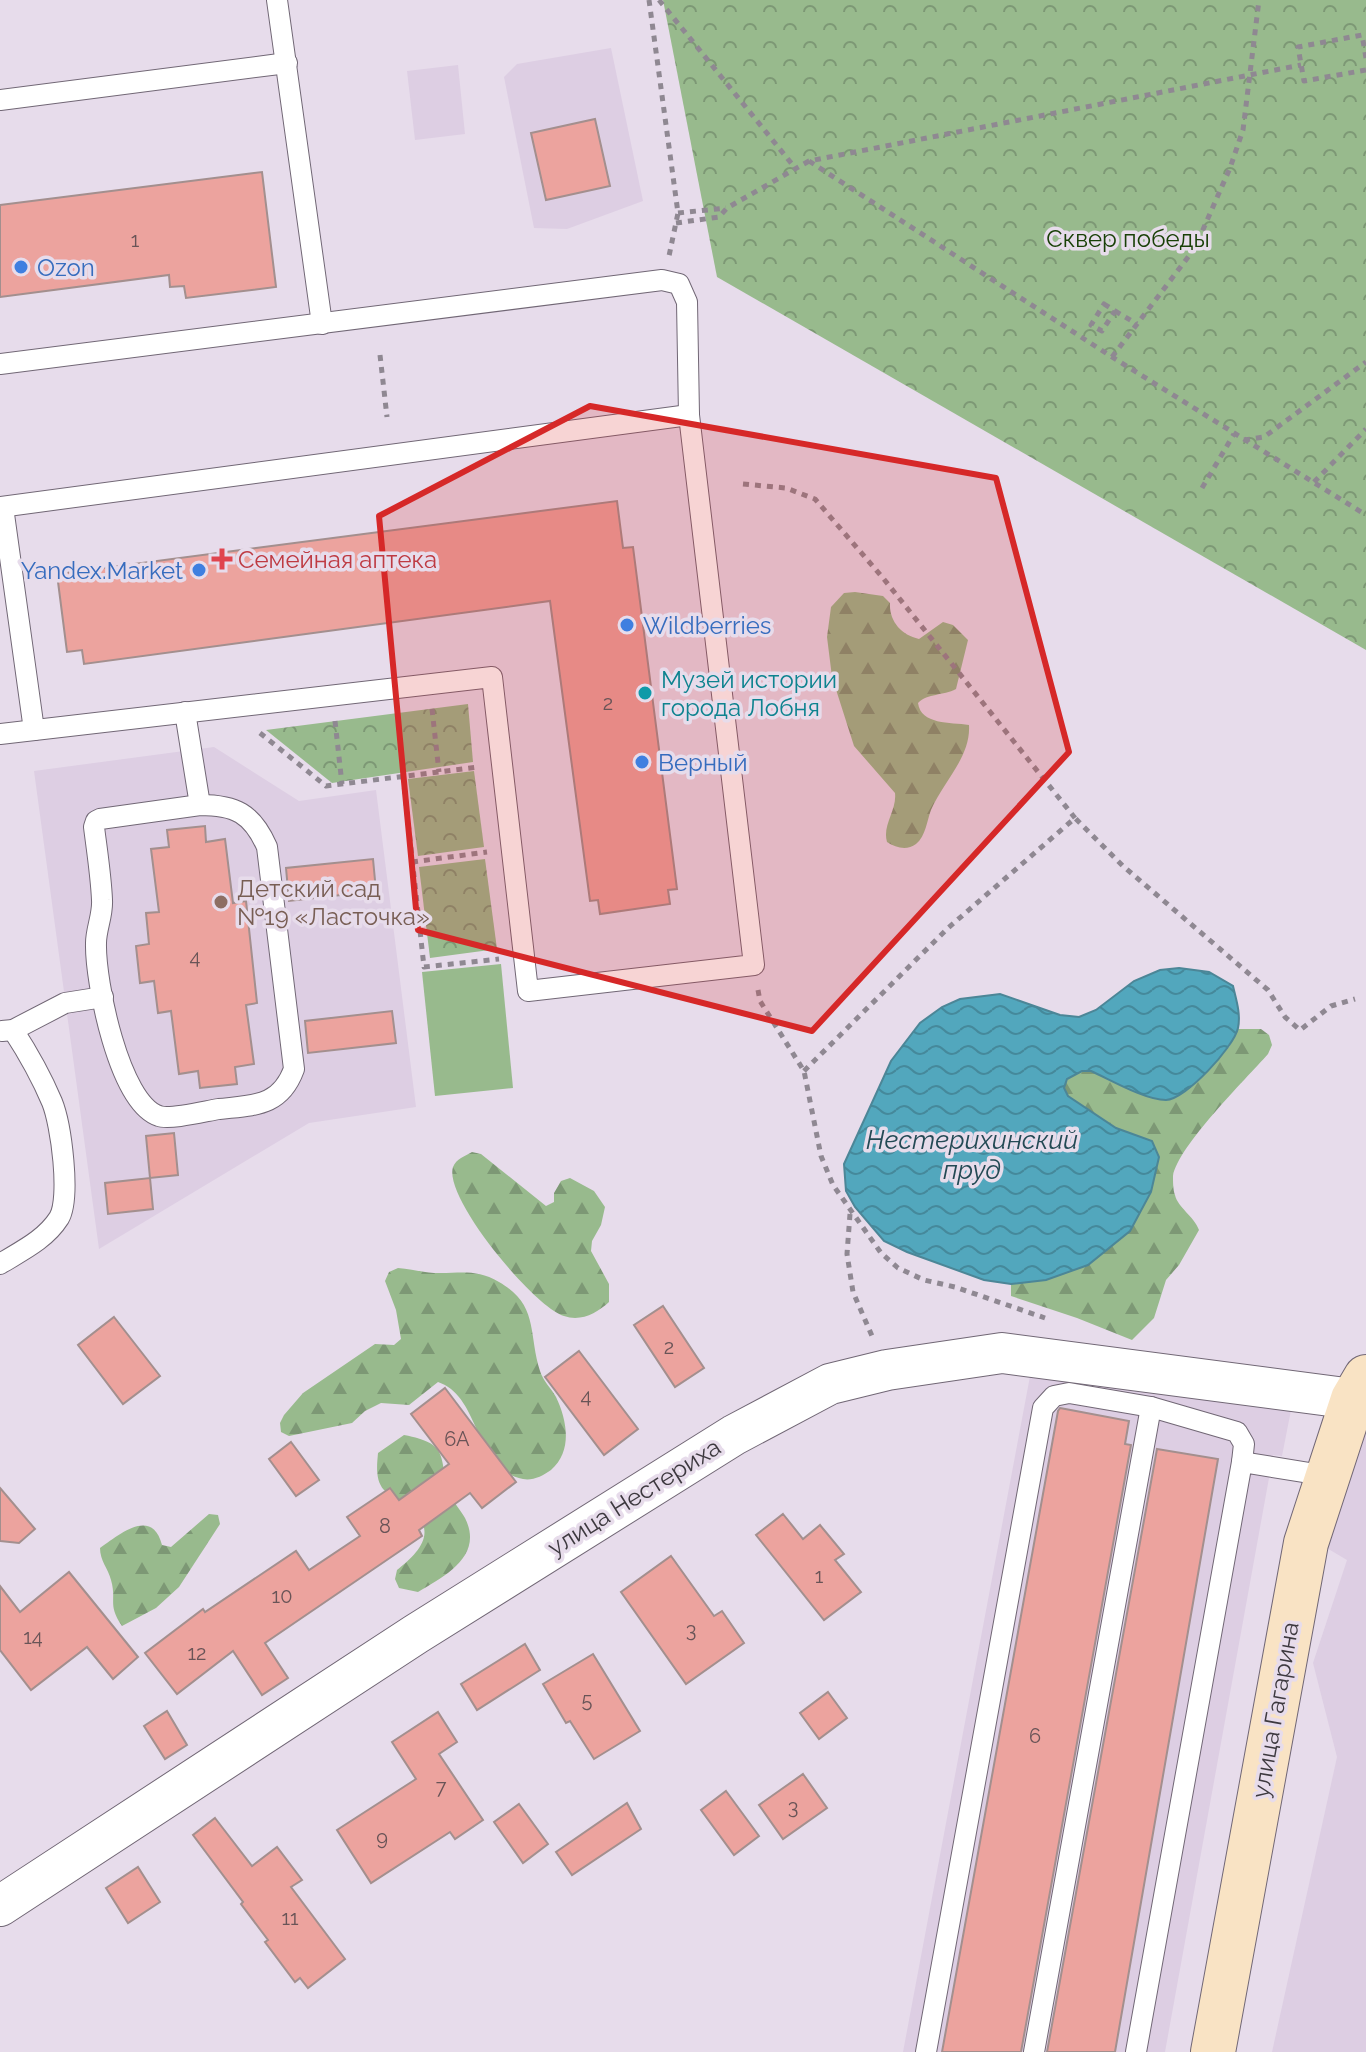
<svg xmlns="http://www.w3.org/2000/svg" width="1366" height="2052" viewBox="0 0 1366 2052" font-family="Raleway,sans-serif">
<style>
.built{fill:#ddcee3}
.grass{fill:#98ba8d}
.forest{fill:url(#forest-firs)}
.park{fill:url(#park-crowns)}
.water{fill:url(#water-waves);stroke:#4c8697;stroke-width:2}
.building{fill:#eca39e;stroke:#a38f8e;stroke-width:2}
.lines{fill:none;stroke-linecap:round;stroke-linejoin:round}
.lane-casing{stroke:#716775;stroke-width:22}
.street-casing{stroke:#716775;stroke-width:42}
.secondary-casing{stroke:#716775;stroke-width:46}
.path{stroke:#8f8892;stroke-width:5;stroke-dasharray:6 6;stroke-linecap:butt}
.lane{stroke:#fff;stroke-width:20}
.street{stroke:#fff;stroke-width:40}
.secondary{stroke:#f9e3c4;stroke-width:44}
.marked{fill:#d62828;fill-opacity:0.2;stroke:#d62828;stroke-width:6;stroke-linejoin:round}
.shop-dot{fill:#3f7fe0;stroke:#e7dceb;stroke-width:3}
.health-dot{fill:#e0444e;stroke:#e7dceb;stroke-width:3}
.culture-dot{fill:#0f9aa8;stroke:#e7dceb;stroke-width:3}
.education-dot{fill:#8d6e63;stroke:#e7dceb;stroke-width:3}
.labels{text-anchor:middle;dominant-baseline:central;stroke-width:7;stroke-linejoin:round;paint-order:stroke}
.number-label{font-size:20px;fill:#695457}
.park-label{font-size:24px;fill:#194007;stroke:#e7dceb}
.shop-label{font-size:24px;fill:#366cbe;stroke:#e7dceb;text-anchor:start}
.health-label{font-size:24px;fill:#be3a42;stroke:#e7dceb;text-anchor:start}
.culture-label{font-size:24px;fill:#0d838f;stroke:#e7dceb;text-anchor:start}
.education-label{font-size:24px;fill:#785e54;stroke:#e7dceb;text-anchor:start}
.street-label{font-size:24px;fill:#3d393f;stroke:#e7dceb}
.water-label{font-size:26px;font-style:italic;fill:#234954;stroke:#e7dceb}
</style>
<defs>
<pattern id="forest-firs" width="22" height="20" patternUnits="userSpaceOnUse" patternTransform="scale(2)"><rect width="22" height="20" fill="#98ba8d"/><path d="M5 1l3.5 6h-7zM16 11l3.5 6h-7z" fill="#7d9875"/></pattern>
<pattern id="park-crowns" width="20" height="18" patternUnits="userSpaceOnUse" patternTransform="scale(2)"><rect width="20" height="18" fill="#98ba8d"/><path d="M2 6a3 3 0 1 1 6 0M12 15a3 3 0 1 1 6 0" fill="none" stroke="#7d9875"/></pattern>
<pattern id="water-waves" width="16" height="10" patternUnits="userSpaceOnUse" patternTransform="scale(2)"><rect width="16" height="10" fill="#52a7bd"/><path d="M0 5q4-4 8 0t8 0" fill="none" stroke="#45899b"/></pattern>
</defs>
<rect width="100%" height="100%" fill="#e7dceb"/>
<g class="built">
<path d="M611,48L643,201L567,229L534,228L504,77L517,64Z"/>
<path d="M458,65L465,134L415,140L407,71Z"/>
<path d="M214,747L299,801L376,790L416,1107L309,1123L99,1249L34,771Z"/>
<path d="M1031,1371L1292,1405L1282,1456L1273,1455L1271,1467L1165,2052H903Z"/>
<path d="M1366,1426V2052H1272L1337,1757L1313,1663L1347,1560L1325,1547Z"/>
</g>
<path class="grass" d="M501,964L513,1088L435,1096L422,972Z"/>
<g class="forest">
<path d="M855,592L883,596L890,603C889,621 901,635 919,639L943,622L953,625L968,640L956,689C943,696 928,693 918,703C921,725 950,722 969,725C971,757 943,782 931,810C927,820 926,836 916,844C907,851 896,848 887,842C882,825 897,811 895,793L854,746L832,677L827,637L831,607L844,593Z"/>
<path d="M1238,1029H1261L1269,1035L1272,1045L1268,1054C1246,1079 1178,1146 1173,1176C1173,1181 1173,1190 1175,1195C1178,1208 1194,1216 1199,1230L1179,1265L1166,1280L1154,1318L1132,1340L1077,1318L1011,1296V1284L1046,1280L1152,1141L1116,1128L1068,1096L1064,1088L1066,1080L1082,1071H1091L1149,1097L1229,1047Z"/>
<path d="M472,1152L481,1154L546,1206L554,1202V1193L561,1181L570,1178L594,1191L605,1207L601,1225L592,1241L591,1251L609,1284V1302C597,1313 581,1322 564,1316C535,1308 443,1198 453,1167C456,1159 465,1156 472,1152Z"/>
<path d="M398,1268C410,1269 422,1272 434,1273C459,1274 475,1268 499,1282C539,1305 528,1333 540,1371C543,1381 551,1388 556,1397C567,1420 573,1451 551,1470C543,1476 532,1481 523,1479C473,1470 482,1397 438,1382L409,1405L381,1403L365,1411L352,1423L289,1436L281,1432L280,1423L284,1415L303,1393L375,1344L394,1345L401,1339L396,1310L385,1281L389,1272Z"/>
<path d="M404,1435C450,1444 438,1455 449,1491C452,1501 460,1509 465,1518C484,1556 445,1576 418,1592L399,1588L395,1579L397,1570C418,1553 439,1533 411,1508C403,1500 392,1497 384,1490C375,1480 377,1465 378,1453Z"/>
<path d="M209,1514L218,1515L220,1524L179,1587L156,1608L122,1626C107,1604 117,1601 111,1580C108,1568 100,1561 100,1548C120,1534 152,1507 162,1545L171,1547Z"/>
</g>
<g class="park">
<path d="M663,0H1366V650L717,277Z"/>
<path d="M468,704L473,762L332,783L266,730Z"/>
<path d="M474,771L484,847L418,856L408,779Z"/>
<path d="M485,859L497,949L430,958L419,867Z"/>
</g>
<path class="water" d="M1179,968L1209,972L1233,986C1236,999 1241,1014 1238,1028C1234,1047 1185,1100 1166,1100C1145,1100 1111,1080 1091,1071H1082L1067,1079L1064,1088L1068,1096L1116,1128L1152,1141L1159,1157L1151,1192L1130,1231L1088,1265L1046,1280L1011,1284L984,1280L907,1252L884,1241L855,1207L846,1191L844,1164L891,1061L920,1023L942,1007L960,999L1000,994L1060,1015L1079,1017L1096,1010L1134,981L1160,970Z"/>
<g class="building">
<path d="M595,119L610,186L546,200L531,133Z"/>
<path d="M262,172L276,287L186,298L184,286L170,287L169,275L0,297V205Z"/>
<path d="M617,501L623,548L633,547L677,889L668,890L670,904L600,914L598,900L590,901L550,601L84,664L82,650L67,652L57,574Z"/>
<path d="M205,826L206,842L225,839L233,903L246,901L257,1003L246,1005L254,1064L235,1067L237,1084L200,1088L198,1071L179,1074L171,1011L158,1013L154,981L140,983L136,946L149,944L146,913L159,912L151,849L169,847L167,830Z"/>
<path d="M373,859L376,891L289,901L286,868Z"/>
<path d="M392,1011L396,1043L308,1053L305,1021Z"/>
<path d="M174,1133L178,1175L150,1178L146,1136Z"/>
<path d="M150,1178L153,1209L108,1214L105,1183Z"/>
<path d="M663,1306L704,1368L675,1387L634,1325Z"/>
<path d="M114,1317L160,1376L123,1404L78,1345Z"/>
<path d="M579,1351L638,1429L604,1455L545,1377Z"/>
<path d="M445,1388L516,1482L482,1508L470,1493L419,1530L422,1536L265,1643L288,1678L262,1695L233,1651L177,1694L145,1653L203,1609L205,1612L296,1551L309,1570L360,1536L347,1517L390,1488L399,1500L449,1464L411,1414Z"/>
<path d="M1060,1408L1129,1421L1125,1444L1131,1445L1021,2052H942L1058,1411Z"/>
<path d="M291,1442L319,1480L296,1496L269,1459Z"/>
<path d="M1157,1449L1218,1459L1115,2052H1047Z"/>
<path d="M0,1488L35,1529L19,1543L0,1541Z"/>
<path d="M783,1514L803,1539L820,1525L844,1554L835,1560L861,1592L824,1620L756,1535Z"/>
<path d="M671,1556L714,1616L722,1611L744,1643L686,1684L621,1592Z"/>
<path d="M69,1572L138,1657L113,1679L87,1647L31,1690L0,1650V1586L20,1612Z"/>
<path d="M525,1644L540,1670L477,1710L461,1684Z"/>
<path d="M593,1654L640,1731L594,1759L570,1721L566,1723L543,1684Z"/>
<path d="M828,1692L847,1718L819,1739L800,1713Z"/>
<path d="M167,1711L187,1745L165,1759L144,1726Z"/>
<path d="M438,1712L457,1742L439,1754L483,1820L455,1839L450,1832L371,1883L337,1830L416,1779L392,1742Z"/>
<path d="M803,1774L827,1808L783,1839L759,1805Z"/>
<path d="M726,1791L759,1836L734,1855L701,1810Z"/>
<path d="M627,1803L641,1829L572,1875L556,1852Z"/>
<path d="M519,1804L548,1844L523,1863L494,1822Z"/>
<path d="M215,1818L252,1866L277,1847L302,1880L291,1887L345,1959L308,1988L300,1978L295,1982L265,1942L268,1940L241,1904L243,1902L193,1835Z"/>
<path d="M138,1867L160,1902L128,1923L106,1888Z"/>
</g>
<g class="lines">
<g class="lane-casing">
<g id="lane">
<path d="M277,0L322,324"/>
<path d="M0,100L287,63"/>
<path d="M0,364L662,280L679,284L687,302L689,415L754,965L528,991L492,677L0,734"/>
<path d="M0,507L689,415"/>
<path d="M3,507L34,730"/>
<path d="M185,712L200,805"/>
<path d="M200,805C235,805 252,813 267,847L294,1069C280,1107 254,1105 219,1109C206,1111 170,1120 159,1116C119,1103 95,981 96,943C96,929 103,915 102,900C101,876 97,851 94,827L96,821L100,819Z"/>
<path d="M2,1031L13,1030L65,1003L103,997"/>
<path d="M0,1264C21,1251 45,1240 59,1218C71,1198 61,1124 52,1102C41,1076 28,1053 13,1030"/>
<path d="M926,2052L1043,1408L1054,1396L1069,1393L1151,1407L1237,1432L1244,1444L1242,1462"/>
<path d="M1034,2052L1151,1407"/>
<path d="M1136,2052L1242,1462L1328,1476"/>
</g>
</g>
<g class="street-casing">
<path id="street" d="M0,1906L416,1634L734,1435L830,1384L887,1370L1002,1353L1353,1399"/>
</g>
<g class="secondary-casing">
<path id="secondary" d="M1213,2052L1306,1543L1353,1399L1366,1377"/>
</g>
<g class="path">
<path d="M649,0L678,213L669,256"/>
<path d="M659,0L796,169"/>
<path d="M1366,58L1362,35L1298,47L1304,81L1366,70"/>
<path d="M809,161L1112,357L1366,515"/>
<path d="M678,213L726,208"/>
<path d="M676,223L719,217L727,208L809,161L1301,65"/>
<path d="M1104,304L1115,311L1102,331L1091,325Z"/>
<path d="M1115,311L1137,324"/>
<path d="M380,355L387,417"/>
<path d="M1112,357L1195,248L1230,168L1243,130L1259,0"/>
<path d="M1244,440L1264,437L1366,362"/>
<path d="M1314,482L1366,429"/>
<path d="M743,484L786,488L815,499L883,578L1075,818"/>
<path d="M1202,488L1234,434"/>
<path d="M432,709L439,772"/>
<path d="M335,721L342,784"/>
<path d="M260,733L326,786L478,767"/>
<path d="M403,776L424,967L499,959"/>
<path d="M412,862L487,852"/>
<path d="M758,990L760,1001L804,1071L821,1156L833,1185L881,1253L898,1268L924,1280L955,1287L1045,1318"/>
<path d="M804,1071L948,928L1075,818L1123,866L1268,990L1285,1017L1300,1030L1331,1006L1355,999"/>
<path d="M850,1214L847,1254L853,1292L872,1336"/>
</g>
<use href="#lane" class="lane"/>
<use href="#street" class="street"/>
<use href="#secondary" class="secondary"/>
</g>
<path class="marked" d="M590,406L996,478L1069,752L812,1031L418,930L379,516Z"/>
<g class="shop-dot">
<circle cx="21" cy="267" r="8"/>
<circle cx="199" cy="570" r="8"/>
<circle cx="627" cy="625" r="8"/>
<circle cx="642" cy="762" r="8"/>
</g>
<path class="health-dot" d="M218 547h8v8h8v8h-8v8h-8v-8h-8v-8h8z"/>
<circle class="culture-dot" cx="645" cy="693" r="8"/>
<circle class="education-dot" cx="221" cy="902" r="8"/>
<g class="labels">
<g class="number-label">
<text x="135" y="240">1</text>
<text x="608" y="703">2</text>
<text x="195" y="957">4</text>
<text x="669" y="1347">2</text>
<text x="586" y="1396">4</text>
<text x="457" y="1439">6А</text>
<text x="385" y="1526">8</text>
<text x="819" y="1576">1</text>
<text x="282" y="1596">10</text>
<text x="691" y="1630">3</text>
<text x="33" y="1637">14</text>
<text x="197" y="1653">12</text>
<text x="587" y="1700">5</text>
<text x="1035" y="1736">6</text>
<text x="441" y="1787">7</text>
<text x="793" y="1807">3</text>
<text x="382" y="1838">9</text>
<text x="290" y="1918">11</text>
</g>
<g class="park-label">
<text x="1128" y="238">Сквер победы</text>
</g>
<g class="shop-label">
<text x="37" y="267">Ozon</text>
<text x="183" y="570" text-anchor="end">Yandex.Market</text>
<text x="643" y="625">Wildberries</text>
<text x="658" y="762">Верный</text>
</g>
<g class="health-label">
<text x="238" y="559">Семейная аптека</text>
</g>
<g class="culture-label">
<text x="661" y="679">Музей истории<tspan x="661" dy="28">города Лобня</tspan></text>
</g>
<g class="education-label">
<text x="237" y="888">Детский сад<tspan x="237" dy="28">№19 «Ласточка»</tspan></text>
</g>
<g class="street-label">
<text transform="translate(634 1497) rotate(-32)">улица Нестериха</text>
<text transform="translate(1275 1710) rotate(-80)">улица Гагарина</text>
</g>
<g class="water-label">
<text x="972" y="1140">Нестерихинский<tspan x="972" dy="30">пруд</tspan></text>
</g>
</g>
</svg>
